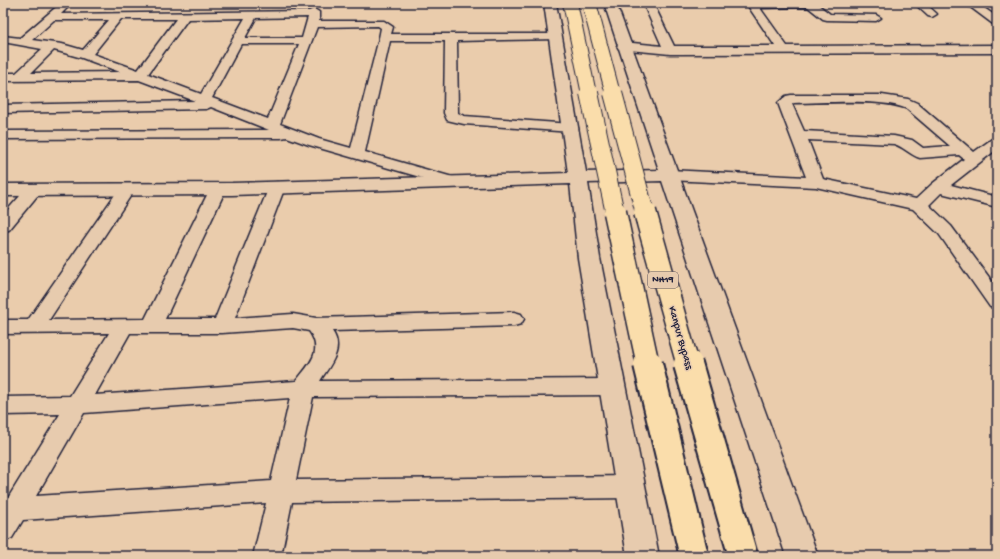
<svg xmlns="http://www.w3.org/2000/svg" width="1000" height="559" viewBox="0 0 1000 559" font-family="'Gochi Hand',sans-serif">
<style>
.lines{fill:none;stroke-linecap:round;stroke-linejoin:round}
.street-casing{stroke:#22223b;stroke-width:3}
.secondary-casing{stroke:#22223b;stroke-width:3}
.street{fill:#e7cbae;fill-rule:evenodd}
.secondary{fill:#e7cbae;fill-rule:evenodd}
.highway-bridge-far3-casing{stroke:#22223b;stroke-width:16;stroke-linecap:butt}
.highway-bridge-far2-casing{stroke:#22223b;stroke-width:20;stroke-linecap:butt}
.highway-bridge-far1-casing{stroke:#22223b;stroke-width:25;stroke-linecap:butt}
.highway-bridge-casing{stroke:#22223b;stroke-width:32;stroke-linecap:butt}
.highway-bridge-far3{stroke:#faddab;stroke-width:14}
.highway-bridge-far2{stroke:#faddab;stroke-width:18}
.highway-bridge-far1{stroke:#faddab;stroke-width:22}
.highway-bridge{stroke:#faddab;stroke-width:28}
.labels{text-anchor:middle;dominant-baseline:central;stroke-width:3;stroke-linejoin:round;paint-order:stroke}
.shield{fill:#e7cbae;stroke:#5d555e;stroke-width:1}
.shield-label{font-size:10px;font-weight:bold;fill:#22223b}
.street-label{font-size:11px;fill:#22223b;stroke:#e7cbae}
</style>
<rect width="100%" height="100%" fill="#eaccac"/>
<filter id="ink" filterUnits="userSpaceOnUse"><feTurbulence type="fractalNoise" baseFrequency=".025" numOctaves="2"/><feDisplacementMap in="SourceGraphic" scale="8" xChannelSelector="R" yChannelSelector="G"/><feConvolveMatrix kernelMatrix="1 2 1 2 8 2 1 2 1" color-interpolation-filters="sRGB"/></filter>
<g filter="url(#ink)">
<g class="lines">
<g class="street-casing">
<g id="street">
<path d="M61,3H72L61,14L309,11L314,9L319,12V21H384L393,27L391,34H555L561,37L559,39L457,41L458,113L464,116L571,124L576,125L578,128L576,131L571,132L464,124L447,120L444,113L445,41H390L365,152L456,178L458,181L456,184L450,186L444,184L309,145L287,137L281,138L3,139V131L269,130L211,107L206,109L3,113V105L195,101L139,80L3,81V73H16L42,49L3,42V36L20,38ZM308,17L302,38H245L256,18ZM245,18L201,94L148,74L188,19ZM121,19H176L138,70L93,54ZM54,20H109L83,50L62,44L32,40ZM378,26L381,28L379,38L351,148L319,139L280,124L317,27ZM241,44H299L268,119L212,98ZM54,50L82,58L120,72L31,73Z"/>
<path d="M643,3H653L674,46H775L746,3H816L830,14L876,15L881,18L876,21L827,20L823,19L808,7L760,8L787,46L997,45V53L670,54L619,49L617,46L623,42L662,46Z"/>
<path d="M914,3H925L937,14L932,17L928,16Z"/>
<path d="M965,3H977L997,17V25L993,24Z"/>
<path d="M791,95H882L908,99L917,103L974,152L992,139L997,138V149L951,185L997,197V207L941,193L929,205L951,226L997,288V308L990,307L939,234L913,209L816,187L669,180L663,178L661,175L663,172L669,170L806,177L778,103L786,96ZM794,103C823,103 883,98 907,109L950,146L923,148L912,140L894,136L804,131L792,104ZM808,140L894,144C904,147 910,155 920,158L959,155L964,159L932,184L916,199L823,179Z"/>
<path d="M277,182L283,184L285,187L235,318L293,314L316,318L514,312L521,314L524,319L521,324L514,326L332,331C345,349 330,365 320,381L613,379L621,381L624,387L621,393L613,395L313,397L296,480L631,476L640,479L644,487L640,495L631,498L292,502L281,556H253L266,503L23,520L12,538L3,542V499L8,498L60,414L3,415V397L70,396L109,333L3,334V320H28L121,186L127,184L133,186L135,189L49,320L145,319L210,189L212,186L218,184L224,186L226,189L165,319H215L269,187L271,184ZM293,328L309,331C324,352 309,364 296,381L95,395L130,333H222ZM290,398L271,481L36,496L84,413Z"/>
<path d="M34,185L40,187L42,190L9,230L3,231V215L28,187Z"/>
</g>
</g>
<g class="secondary-casing">
<path id="secondary" d="M544,3H556L586,172L659,170L604,3H616L818,556H786L662,181L588,183L600,258L659,556H627L578,258L570,184L232,195L3,196V184L232,183L568,173Z"/>
</g>
<use href="#street" class="street"/>
<use href="#secondary" class="secondary"/>
<g class="highway-bridge-far3-casing">
<g id="highway-bridge-far3">
<path d="M570,3L589,94"/>
<path d="M589,3L613,94"/>
</g>
</g>
<g class="highway-bridge-far2-casing">
<g id="highway-bridge-far2">
<path d="M589,93L615,213"/>
<path d="M613,93L645,213"/>
</g>
</g>
<g class="highway-bridge-far1-casing">
<g id="highway-bridge-far1">
<path d="M615,212L648,365"/>
<path d="M645,212L688,365"/>
</g>
</g>
<g class="highway-bridge-casing">
<g id="highway-bridge">
<path d="M648,364L694,556"/>
<path d="M688,364L743,556"/>
</g>
</g>
<use href="#highway-bridge-far3" class="highway-bridge-far3"/>
<use href="#highway-bridge-far2" class="highway-bridge-far2"/>
<use href="#highway-bridge-far1" class="highway-bridge-far1"/>
<use href="#highway-bridge" class="highway-bridge"/>
</g>
</g>
<g class="labels">
<rect class="shield" x="648" y="272" width="30" height="16" rx="3"/>
<g class="shield-label">
<text x="663" y="280">NH19</text>
</g>
<g class="street-label">
<text transform="translate(680 338) rotate(74)">Kanpur Bypass</text>
</g>
</g>
<rect width="1000" height="559" fill="none" stroke="#e7cbae" stroke-width="16"/>
<rect x="8" y="8" width="984" height="543" fill="none" stroke="#22223b" stroke-width="1.5" filter="url(#ink)"/>
</svg>
